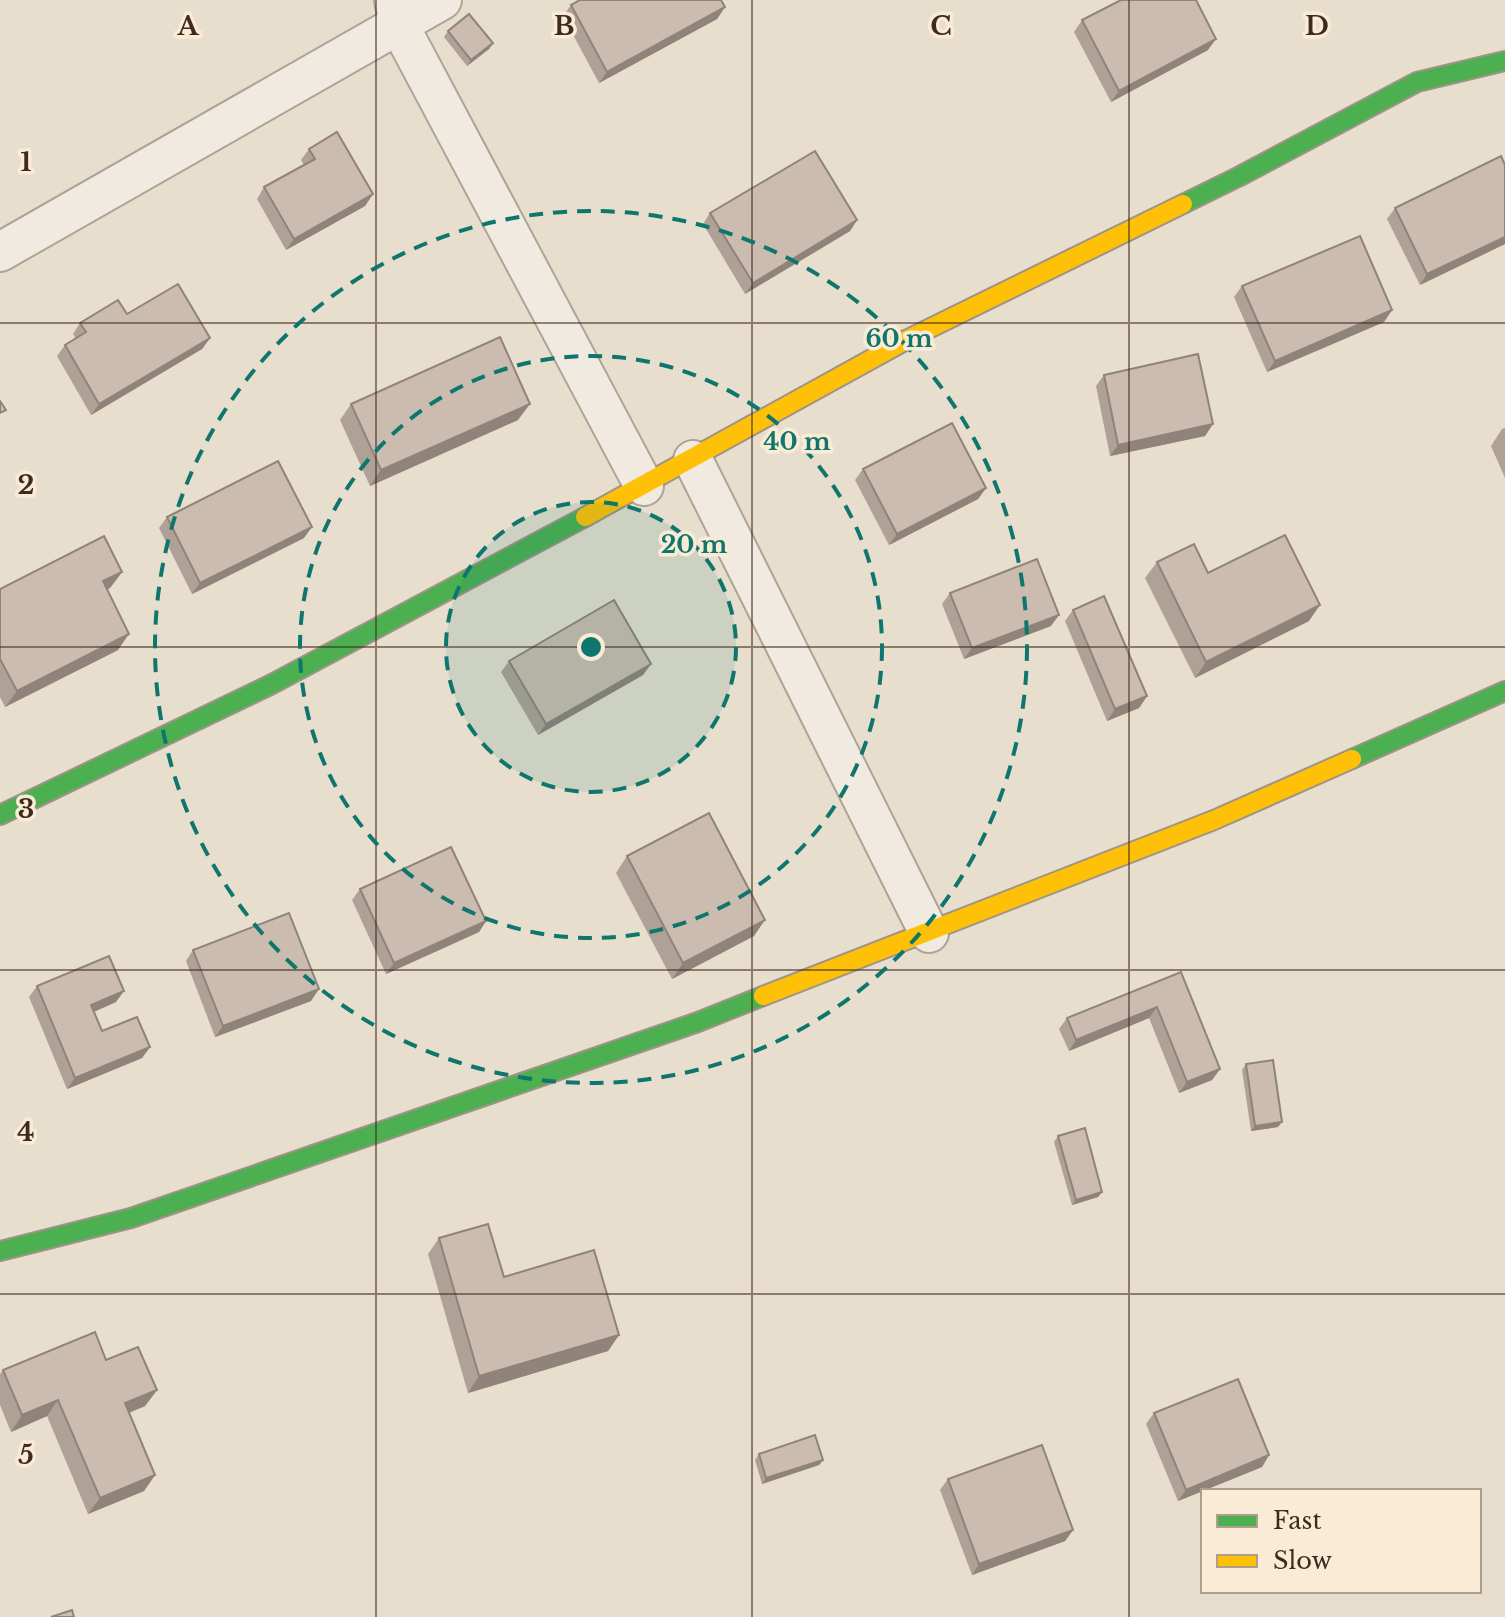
<svg xmlns="http://www.w3.org/2000/svg" width="1505" height="1617" viewBox="0 0 1505 1617" font-family="'Libre Baskerville',serif">
<style>
.lines{fill:none;stroke-linecap:round;stroke-linejoin:round}
.street-casing{stroke:#aea397;stroke-width:42}
.fast-casing{stroke:#9d9387;stroke-width:22}
.slow-casing{stroke:#9d9387;stroke-width:22}
.street{stroke:#f0eae1;stroke-width:38}
.fast{stroke:#4caf50;stroke-width:18}
.slow{stroke:#ffc107;stroke-width:18}
.wall{fill:#afa196}
.shaded-wall{fill:#8f837a}
.building{fill:#ccbbaf;stroke:#8f837a;stroke-width:2}
.grid{fill:none;stroke:#3f2a1d;stroke-width:2;stroke-opacity:0.55}
.ring{fill:none;stroke:#0f766e;stroke-width:4;stroke-dasharray:14 10}
.grid-label{font-size:26px;text-anchor:middle;font-weight:bold;fill:#3f2a1d;stroke:#f9ebd5;stroke-width:7;stroke-linejoin:round;paint-order:stroke}
.centre{fill:#0f766e;stroke:#f9ebd5;stroke-width:4}
.ring-label{font-size:24px;text-anchor:middle;font-weight:bold;fill:#0f766e;stroke:#f9ebd5;stroke-width:7;stroke-linejoin:round;paint-order:stroke}
</style>
<rect width="100%" height="100%" fill="#e8dece"/>
<g class="lines">
<g class="street-casing">
<g id="street">
<path d="M394,0L399,25L644,486"/>
<path d="M0,252L442,0"/>
<path d="M693,460L929,933"/>
</g>
</g>
<g class="fast-casing">
<g id="fast">
<path d="M1183,204L1238,177L1417,82L1505,61"/>
<path d="M1352,759L1505,691"/>
<path d="M0,815L272,684L585,517"/>
<path d="M0,1251L131,1218L698,1022L763,996"/>
</g>
</g>
<g class="slow-casing">
<g id="slow">
<path d="M585,517L908,339L1183,204"/>
<path d="M763,996L1214,820L1352,759"/>
</g>
</g>
<use href="#street" class="street"/>
<use href="#fast" class="fast"/>
<use href="#slow" class="slow"/>
</g>
<g class="wall">
<path d="M571,5L725,7L717,19L599,83L563,16Z"/>
<path d="M1082,20L1208,50L1111,102L1074,32Z"/>
<path d="M448,31L493,43L489,49L467,66L444,37Z"/>
<path d="M309,149L373,194L365,206L286,250L257,199L264,187L304,165L301,160Z"/>
<path d="M1505,165V244L1420,285L1387,219L1395,208Z"/>
<path d="M710,213L857,220L850,231L745,294L703,224Z"/>
<path d="M1242,286L1392,310L1384,322L1267,372L1234,297Z"/>
<path d="M127,314L210,338L202,349L91,415L57,356L65,345L76,339L73,334L80,323Z"/>
<path d="M1104,375L1213,424L1205,436L1110,456L1096,386Z"/>
<path d="M351,404L518,420L370,486L340,420Z"/>
<path d="M1505,428V478L1491,446L1502,429Z"/>
<path d="M863,469L986,488L978,499L889,545L855,480Z"/>
<path d="M167,517L304,538L192,594L159,528Z"/>
<path d="M1157,562L1208,573L1309,621L1195,678L1145,578Z"/>
<path d="M122,572L110,588L107,589L118,650L5,707L0,697V589Z"/>
<path d="M950,593L1051,626L964,659L942,604Z"/>
<path d="M1073,610L1147,696L1139,708L1107,721L1065,621Z"/>
<path d="M509,661L651,664L643,675L538,735L501,672Z"/>
<path d="M627,856L754,936L672,979L616,873Z"/>
<path d="M360,889L486,921L479,932L386,974L352,900Z"/>
<path d="M193,950L311,1001L215,1037L186,961Z"/>
<path d="M1181,972L1220,1069L1212,1080L1179,1093L1149,1018L1069,1051L1059,1029L1067,1018Z"/>
<path d="M37,986L116,1002L94,1012L102,1031L150,1047L142,1058L67,1089L29,997Z"/>
<path d="M1246,1064L1278,1127L1251,1131L1242,1070Z"/>
<path d="M1058,1136L1102,1192L1098,1197L1072,1205L1054,1142Z"/>
<path d="M439,1238L504,1277L619,1335L608,1351L468,1393L428,1254Z"/>
<path d="M106,1360L157,1390L145,1406L129,1413L155,1475L144,1491L88,1514L47,1416L11,1432L0,1405V1374L3,1370Z"/>
<path d="M1154,1413L1269,1455L1262,1467L1178,1501L1146,1424Z"/>
<path d="M759,1454L823,1460L819,1465L762,1484L755,1460Z"/>
<path d="M948,1479L1073,1530L1065,1541L972,1575L940,1490Z"/>
</g>
<g class="shaded-wall">
<path d="M725,7L717,19L599,83L607,72Z"/>
<path d="M1216,39L1208,50L1111,102L1119,91Z"/>
<path d="M493,43L489,49L467,66L471,60Z"/>
<path d="M373,194L365,206L286,250L294,239Z"/>
<path d="M857,220L850,231L745,294L753,283Z"/>
<path d="M1505,237V244L1420,285L1427,274Z"/>
<path d="M1392,310L1384,322L1267,372L1275,361Z"/>
<path d="M210,338L202,349L91,415L99,404Z"/>
<path d="M530,404L518,420L370,486L381,470Z"/>
<path d="M1213,424L1205,436L1110,456L1118,445Z"/>
<path d="M986,488L978,499L889,545L897,534Z"/>
<path d="M312,527L304,538L192,594L200,583Z"/>
<path d="M122,572L110,588L91,597L103,581Z"/>
<path d="M1320,605L1309,621L1195,678L1206,662Z"/>
<path d="M1059,615L1051,626L964,659L972,648Z"/>
<path d="M129,634L118,650L5,707L17,691Z"/>
<path d="M651,664L643,675L538,735L546,724Z"/>
<path d="M1147,696L1139,708L1107,721L1115,709Z"/>
<path d="M765,920L754,936L672,979L683,963Z"/>
<path d="M486,921L479,932L386,974L394,963Z"/>
<path d="M319,989L311,1001L215,1037L223,1026Z"/>
<path d="M124,991L116,1002L84,1016L91,1005Z"/>
<path d="M1157,1007L1149,1018L1069,1051L1076,1040Z"/>
<path d="M150,1047L142,1058L67,1089L75,1078Z"/>
<path d="M1220,1069L1212,1080L1179,1093L1187,1082Z"/>
<path d="M1282,1122L1278,1127L1251,1131L1255,1126Z"/>
<path d="M1102,1192L1098,1197L1072,1205L1076,1200Z"/>
<path d="M619,1335L608,1351L468,1393L479,1376Z"/>
<path d="M157,1390L145,1406L113,1419L125,1403Z"/>
<path d="M58,1400L47,1416L11,1432L22,1415Z"/>
<path d="M1269,1455L1262,1467L1178,1501L1186,1490Z"/>
<path d="M823,1460L819,1465L762,1484L766,1478Z"/>
<path d="M155,1475L144,1491L88,1514L100,1498Z"/>
<path d="M1073,1530L1065,1541L972,1575L979,1564Z"/>
</g>
<g class="building">
<path d="M580,0H721L725,7L607,72L571,5Z"/>
<path d="M1121,0H1196L1216,39L1119,91L1082,20Z"/>
<path d="M469,14L493,43L471,60L448,31Z"/>
<path d="M337,132L373,194L294,239L264,187L315,159L309,149Z"/>
<path d="M815,151L857,220L753,283L710,213Z"/>
<path d="M1501,156L1505,165V237L1427,274L1395,208Z"/>
<path d="M1360,236L1392,310L1275,361L1242,286Z"/>
<path d="M178,284L210,338L99,404L65,345L86,332L80,323L118,300L127,314Z"/>
<path d="M500,337L530,404L381,470L351,404Z"/>
<path d="M1198,354L1213,424L1118,445L1104,375Z"/>
<path d="M0,401L6,410L0,413Z"/>
<path d="M952,423L986,488L897,534L863,469Z"/>
<path d="M278,461L312,527L200,583L167,517Z"/>
<path d="M1285,535L1320,605L1206,662L1157,562L1194,544L1208,573Z"/>
<path d="M104,536L122,572L103,581L129,634L17,691L0,659V589Z"/>
<path d="M1037,559L1059,615L972,648L950,593Z"/>
<path d="M1104,596L1147,696L1115,709L1073,610Z"/>
<path d="M614,600L651,664L546,724L509,661Z"/>
<path d="M709,813L765,920L683,963L627,856Z"/>
<path d="M451,847L486,921L394,963L360,889Z"/>
<path d="M289,913L319,989L223,1026L193,950Z"/>
<path d="M109,956L124,991L91,1005L102,1031L137,1017L150,1047L75,1078L37,986Z"/>
<path d="M1181,972L1220,1069L1187,1082L1157,1007L1076,1040L1067,1018Z"/>
<path d="M1273,1060L1282,1122L1255,1126L1246,1064Z"/>
<path d="M1085,1128L1102,1192L1076,1200L1058,1136Z"/>
<path d="M488,1224L504,1277L594,1250L619,1335L479,1376L439,1238Z"/>
<path d="M95,1332L106,1360L138,1347L157,1390L125,1403L155,1475L100,1498L58,1400L22,1415L3,1370Z"/>
<path d="M1238,1379L1269,1455L1186,1490L1154,1413Z"/>
<path d="M815,1435L823,1460L766,1478L759,1454Z"/>
<path d="M1042,1445L1073,1530L979,1564L948,1479Z"/>
<path d="M72,1610L74,1617H51Z"/>
</g>
<path class="grid" d="M376,0V1617M752,0V1617M1129,0V1617M0,323H1505M0,647H1505M0,970H1505M0,1294H1505"/>
<circle cx="591" cy="647" r="145" fill="#0f766e" fill-opacity=".12"/>
<g class="ring">
<circle cx="591" cy="647" r="145"/>
<circle cx="591" cy="647" r="291"/>
<circle cx="591" cy="647" r="436"/>
</g>
<g class="grid-label">
<text x="188" y="35">A</text>
<text x="564" y="35">B</text>
<text x="941" y="35">C</text>
<text x="1317" y="35">D</text>
<text x="26" y="171">1</text>
<text x="26" y="494">2</text>
<text x="26" y="818">3</text>
<text x="26" y="1141">4</text>
<text x="26" y="1464">5</text>
</g>
<circle cx="591" cy="647" r="12" class="centre"/>
<g class="ring-label">
<text x="899" y="347">60 m</text>
<text x="797" y="450">40 m</text>
<text x="694" y="553">20 m</text>
</g>
<rect x="1201" y="1489" width="280" height="104" fill="#f9ebd5" stroke="#af9e8b" stroke-width="2"/>
<rect x="1217" y="1515" width="40" height="12" fill="#4caf50" stroke="#af9e8b" stroke-width="2"/>
<text x="1273" y="1529" font-size="24" fill="#3f2a1d">Fast</text>
<rect x="1217" y="1555" width="40" height="12" fill="#ffc107" stroke="#af9e8b" stroke-width="2"/>
<text x="1273" y="1569" font-size="24" fill="#3f2a1d">Slow</text>
</svg>
